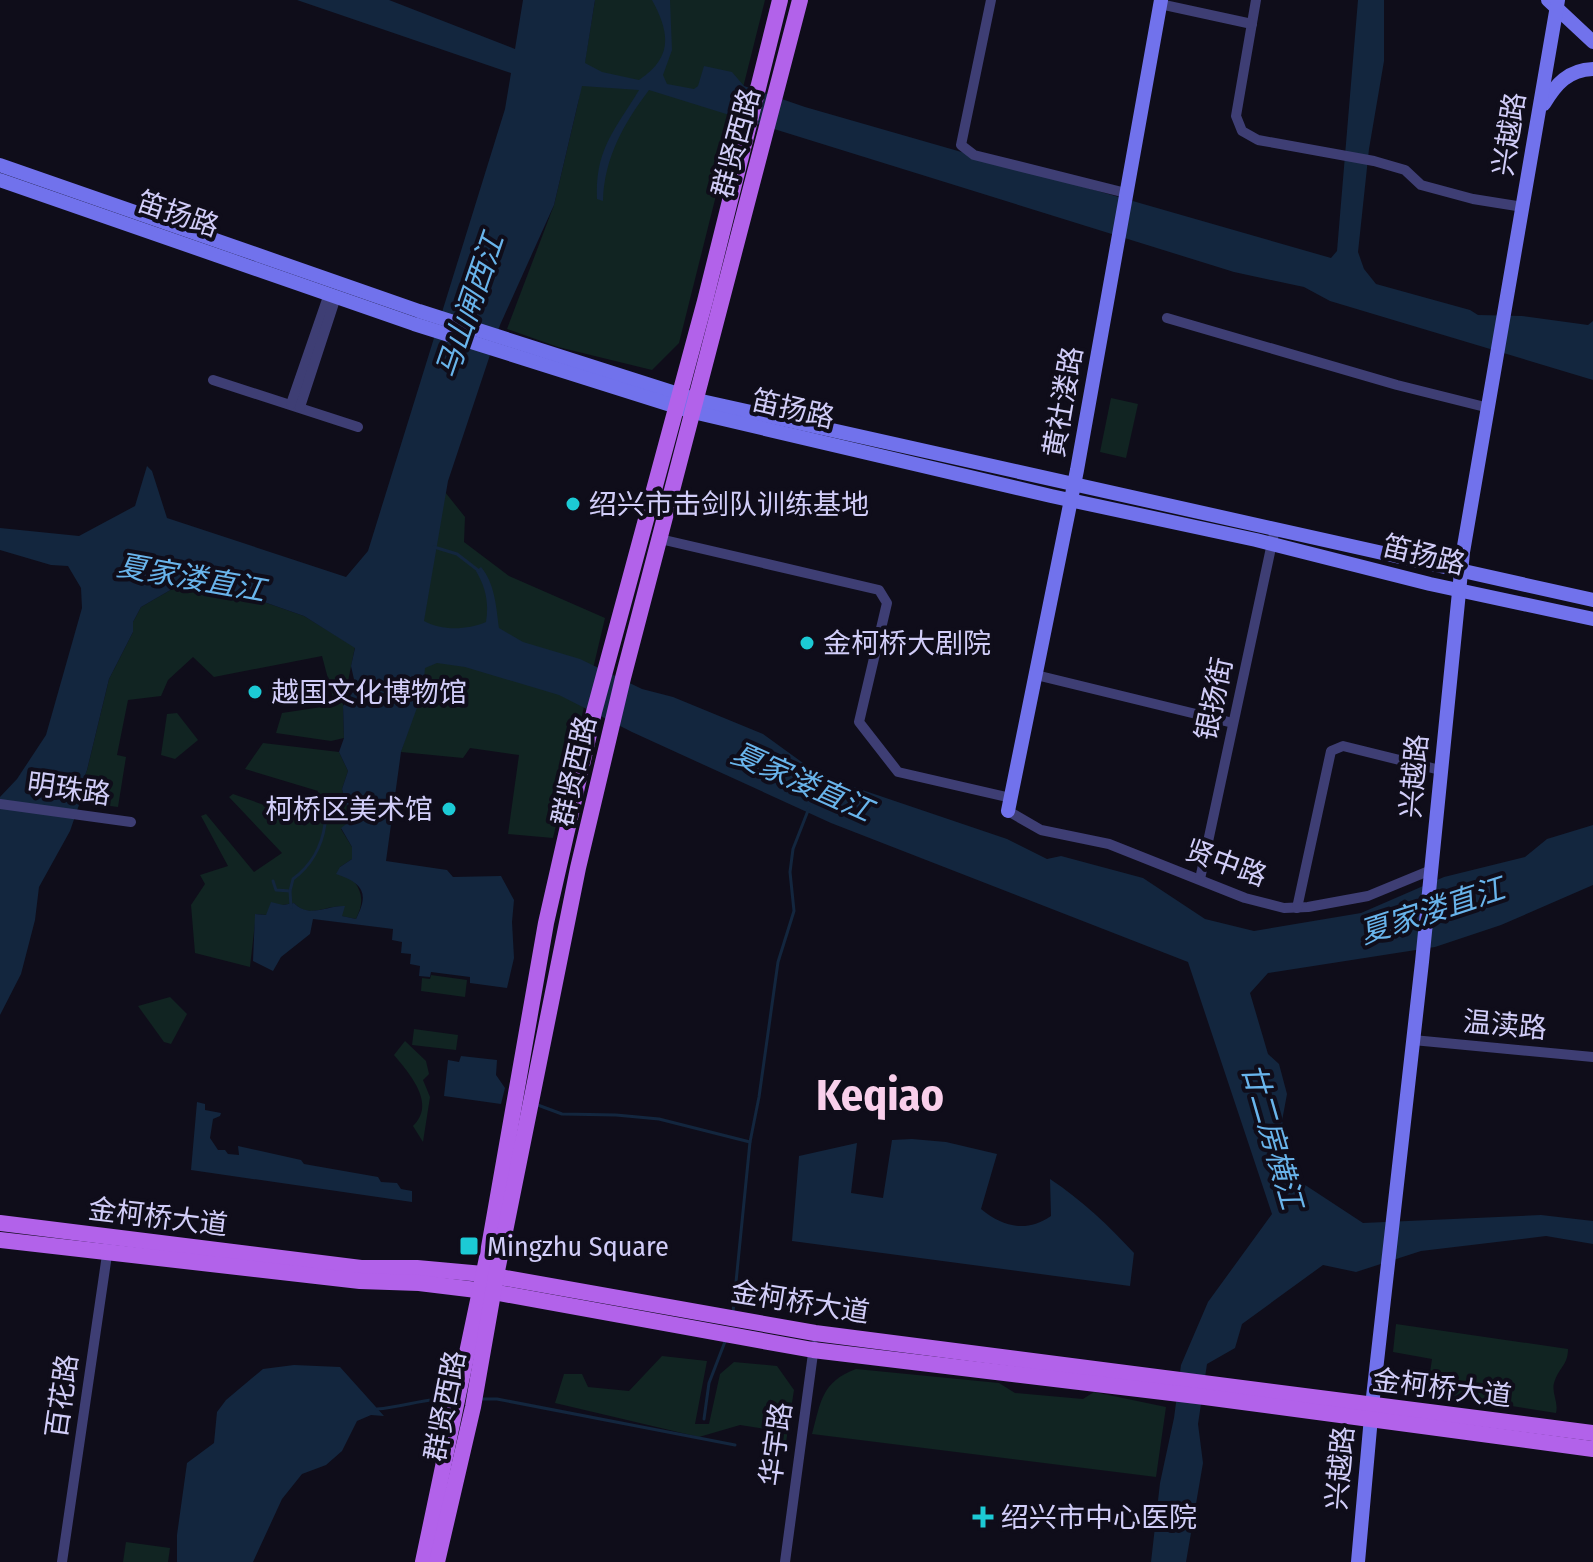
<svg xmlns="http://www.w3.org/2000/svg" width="1593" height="1562" viewBox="0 0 1593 1562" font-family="'Fira Sans Condensed','Noto Sans SC',sans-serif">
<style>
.green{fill:#112422}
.water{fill:#13263e}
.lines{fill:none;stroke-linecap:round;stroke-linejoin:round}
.stream{stroke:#13263e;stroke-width:3}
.street{stroke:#3e3e74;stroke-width:10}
.secondary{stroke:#7172ec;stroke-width:14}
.primary{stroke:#b262ea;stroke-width:16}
.poi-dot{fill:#1ccad5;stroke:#0f0d1a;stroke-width:3}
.labels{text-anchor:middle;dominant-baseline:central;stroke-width:8;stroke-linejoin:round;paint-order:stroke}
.street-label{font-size:28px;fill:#d1cdf8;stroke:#0f0d1a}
.poi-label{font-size:28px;fill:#d1cdf8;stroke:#0f0d1a;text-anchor:start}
.water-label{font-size:30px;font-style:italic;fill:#69b4eb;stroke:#0f0d1a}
.town-label{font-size:44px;font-weight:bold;fill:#f9cfeb;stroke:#0f0d1a}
</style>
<rect width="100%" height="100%" fill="#0f0d1a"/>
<g class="green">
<path d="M595,0H765L679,343L652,370L558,347L507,329L554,205L578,103Z"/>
<path d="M1111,398L1138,404L1126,458L1100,452Z"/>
<path d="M445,492L465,517L464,542L509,576L605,618L553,838L508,834L519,755L470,748L463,758L401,752L410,723L429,580Z"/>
<path d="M212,584L304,616L355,647L343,706L344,738L331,741L276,733L282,713L335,705L322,656L214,677L193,657L168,680L161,696L128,700L117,755L126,757L118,807L80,802V789L87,770L109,679L133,632V622L141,607L179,585Z"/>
<path d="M177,713L198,740L175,759L161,755L167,714Z"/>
<path d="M263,743L339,752L348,771L342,789L351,820L341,829L352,847V859L340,867C358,883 368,895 356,919L341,916L344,907C327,904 309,920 294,903L283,905L266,915L256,914L250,967L195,953L191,905L205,884L200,875L228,866L201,816L206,814L254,872L282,853L229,797L233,794L304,819L318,791L245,769Z"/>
<path d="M431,975L467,980L465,997L421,991L422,978L430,979Z"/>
<path d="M170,997L187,1014L171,1044L164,1042L138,1006Z"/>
<path d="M414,1029L458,1035L456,1050L412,1045Z"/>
<path d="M405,1041L426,1061L429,1074L423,1080L430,1097L423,1142L413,1126C437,1104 409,1073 394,1055Z"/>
<path d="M1396,1324L1568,1349C1568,1364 1560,1367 1555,1380C1550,1392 1559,1401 1556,1413L1427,1393L1432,1359L1393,1352Z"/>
<path d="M662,1356L707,1361L695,1424H709L720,1374L734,1362L777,1366L794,1390L785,1449L767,1444L765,1429L740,1425L699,1437L555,1403L564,1374H582L588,1387L629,1391Z"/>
<path d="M856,1369L999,1383L1015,1393L1083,1399L1094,1392L1166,1407L1156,1477L812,1434C821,1402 821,1382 856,1369Z"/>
<path d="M126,1542L170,1548L168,1562H123Z"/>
</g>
<g class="water">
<path d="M297,0H389L515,49L523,0H595L585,63L602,72L639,80C673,57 670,33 652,0H670L672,50L663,75L667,84L694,89L698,86L704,66L732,72L744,86L805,107L1331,258L1337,251L1358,0H1384V61L1369,149L1358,252L1364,269L1376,284L1470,310L1478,315L1522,316L1588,325L1593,321V380L1330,301L1304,287L1234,272L649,90C624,123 604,158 603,201L597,199C595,149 615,130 639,90L582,86L554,205L500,325L448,481L424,621C442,631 467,630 486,622C489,603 486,588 476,571L481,567C495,584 496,606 499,628L523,642L580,659L642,689L673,697L763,734L821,776L1007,839L1047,859L1061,856L1143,878L1205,919L1254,931L1361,913L1444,877L1525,857L1547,839L1593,825V885L1501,925L1435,947L1268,973L1250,993L1268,1054L1279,1064L1287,1094L1282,1121L1296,1179L1363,1223L1541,1215L1593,1221V1244L1546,1236L1421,1251L1356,1272L1323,1265L1242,1324L1235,1348L1207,1364L1198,1424L1203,1463L1186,1562H1151L1160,1483L1174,1418L1181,1365L1208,1302L1272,1214L1188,962L831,823L632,732L559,695L465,667L437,663L425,668L423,691L401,752L386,861L447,870L453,877L501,876L514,900L512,922L514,958L507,988L470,983V977L431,972L430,977L419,976L420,966L410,964L411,954L401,953L402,942L392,940L393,929L313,919L310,934L281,957L273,971L253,961L255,914L266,915L271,902L283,905L294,903C309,919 327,905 345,906L342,916L356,919C370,892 362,883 336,874L340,867L352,859V847L341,828L351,820L342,789L348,771L339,752L344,738L343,706L356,688L351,666L355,648L304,616L212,584L179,585L141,607L133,622V632L109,679L87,770L80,789V802L70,831L39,887L35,920L21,974L0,1015V797L17,779L46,735L82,608L81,588L68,566L51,565L0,550V528L79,536L135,506L147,466L152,471L167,518L346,577L368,551L505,109L511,73Z"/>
<path d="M461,1056L497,1060L496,1075L505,1088L501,1104L444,1096L448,1060L459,1062Z"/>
<path d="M197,1102L205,1104V1110L221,1113L220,1116L213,1119L210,1138L218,1150H225L228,1154L239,1155L238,1146L301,1160L304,1164L378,1177L381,1182L397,1183L401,1189L412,1191V1202L191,1170Z"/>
<path d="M912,1139L946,1142L997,1154L981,1209C1003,1227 1026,1233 1051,1216L1050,1179C1083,1201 1108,1225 1134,1253L1130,1286L792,1241L799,1156L857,1143L851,1193L883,1198L892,1140Z"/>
<path d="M294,1365L340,1367L384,1416L371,1415L357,1421L342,1451L326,1465L302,1474L282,1499L253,1562H177V1535L187,1463L214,1443L217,1412L226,1400L263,1369Z"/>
</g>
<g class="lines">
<g class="stream">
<path d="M434,547L457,554L479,571"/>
<path d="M273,881L276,890L290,891L293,879C311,866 322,846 325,824"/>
<path d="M290,891L291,907"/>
<path d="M535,1104L562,1114L616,1115L659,1119L750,1142"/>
<path d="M733,1312L750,1142L759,1097L778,962L794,911L790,872L793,849L809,808"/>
<path d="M480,1399H497L735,1445"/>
<path d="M377,1409C402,1407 427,1398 452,1398"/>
<path d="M704,1419L709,1383L726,1339"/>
</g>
<g class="street">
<path d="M991,0L961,145L974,155L1126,193"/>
<path d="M1256,0L1236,116L1242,131L1258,140L1374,161L1405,170L1421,185L1473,199L1523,207"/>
<path d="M1160,4L1252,24"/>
<path d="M1167,318L1397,385L1489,408"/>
<path d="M213,380L358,427"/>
<path d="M291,404L329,294"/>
<path d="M300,407L336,297"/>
<path d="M660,539L879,590L887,603L859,722L898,772L1011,798"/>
<path d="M1036,675L1233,723"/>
<path d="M0,804L131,822"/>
<path d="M1008,811L1041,830L1109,844L1245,898L1284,908L1308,907L1368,896L1431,870"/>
<path d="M1200,879L1275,529"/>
<path d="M1297,908L1331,751L1343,746L1440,770"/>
<path d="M1413,1040L1593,1057"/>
<path d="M62,1562L108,1248"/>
<path d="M785,1562L814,1346"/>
</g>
<g class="secondary">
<path d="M1548,0L1593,42"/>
<path d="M1544,104C1556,84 1568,70 1593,69"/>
<path d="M0,165L419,311L697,400L1593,600"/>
<path d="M0,180L414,324L693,412L1051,496L1256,540L1430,584L1593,619"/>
<path d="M1008,811L1077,470L1161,0"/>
<path d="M1358,1562L1372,1406L1422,962L1463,552L1558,0"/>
</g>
<g class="primary">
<path d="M0,1223L361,1268H417L483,1274L815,1333L1593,1433"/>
<path d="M0,1240L360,1281L419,1283L493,1292L813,1350L1205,1397L1593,1449"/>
<path d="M423,1562L488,1253L546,923L594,712L705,301L780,0"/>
<path d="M437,1562L473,1407L496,1276L578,868L623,678L800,0"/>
</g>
</g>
<g class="poi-dot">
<circle cx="573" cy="504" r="8"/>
<circle cx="807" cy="643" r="8"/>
<circle cx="255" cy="692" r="8"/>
<circle cx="449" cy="809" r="8"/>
<rect x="459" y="1236" width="20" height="20" rx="4"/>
<path d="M979 1505h8v8h8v8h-8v8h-8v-8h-8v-8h8z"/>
</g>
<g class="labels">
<g class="street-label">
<text transform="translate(1509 134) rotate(-81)">兴越路</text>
<text transform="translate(736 143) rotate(-75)">群贤西路</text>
<text transform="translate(178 214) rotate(19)">笛扬路</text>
<text transform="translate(1063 402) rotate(-80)">黄社溇路</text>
<text transform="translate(793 409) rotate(13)">笛扬路</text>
<text transform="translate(1424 555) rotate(14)">笛扬路</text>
<text transform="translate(1214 699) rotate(-78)">银扬街</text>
<text transform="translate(574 771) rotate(-77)">群贤西路</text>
<text transform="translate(1414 776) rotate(-85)">兴越路</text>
<text transform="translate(69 789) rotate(8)">明珠路</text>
<text transform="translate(1226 863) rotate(20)">贤中路</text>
<text transform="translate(1505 1025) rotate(5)">温渎路</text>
<text transform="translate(158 1217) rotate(7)">金柯桥大道</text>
<text transform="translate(800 1302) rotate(9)">金柯桥大道</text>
<text transform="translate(1442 1388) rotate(7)">金柯桥大道</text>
<text transform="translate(62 1396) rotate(-82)">百花路</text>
<text transform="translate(445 1406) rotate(-79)">群贤西路</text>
<text transform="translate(776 1444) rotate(-82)">华宇路</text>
<text transform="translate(1340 1468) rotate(-85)">兴越路</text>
</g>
<g class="poi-label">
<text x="589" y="504">绍兴市击剑队训练基地</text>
<text x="823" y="643">金柯桥大剧院</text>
<text x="271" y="692">越国文化博物馆</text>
<text x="433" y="809" text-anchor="end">柯桥区美术馆</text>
<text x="487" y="1246">Mingzhu Square</text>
<text x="1001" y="1517">绍兴市中心医院</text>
</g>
<g class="water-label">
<text transform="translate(470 306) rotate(-71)">马山闸西江</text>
<text transform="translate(191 578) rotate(10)">夏家溇直江</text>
<text transform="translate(802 782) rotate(24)">夏家溇直江</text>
<text transform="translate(1432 911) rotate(-18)">夏家溇直江</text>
<text transform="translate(1272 1136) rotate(74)">廿二房横江</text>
</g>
<g class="town-label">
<text x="880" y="1095">Keqiao</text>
</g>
</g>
</svg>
